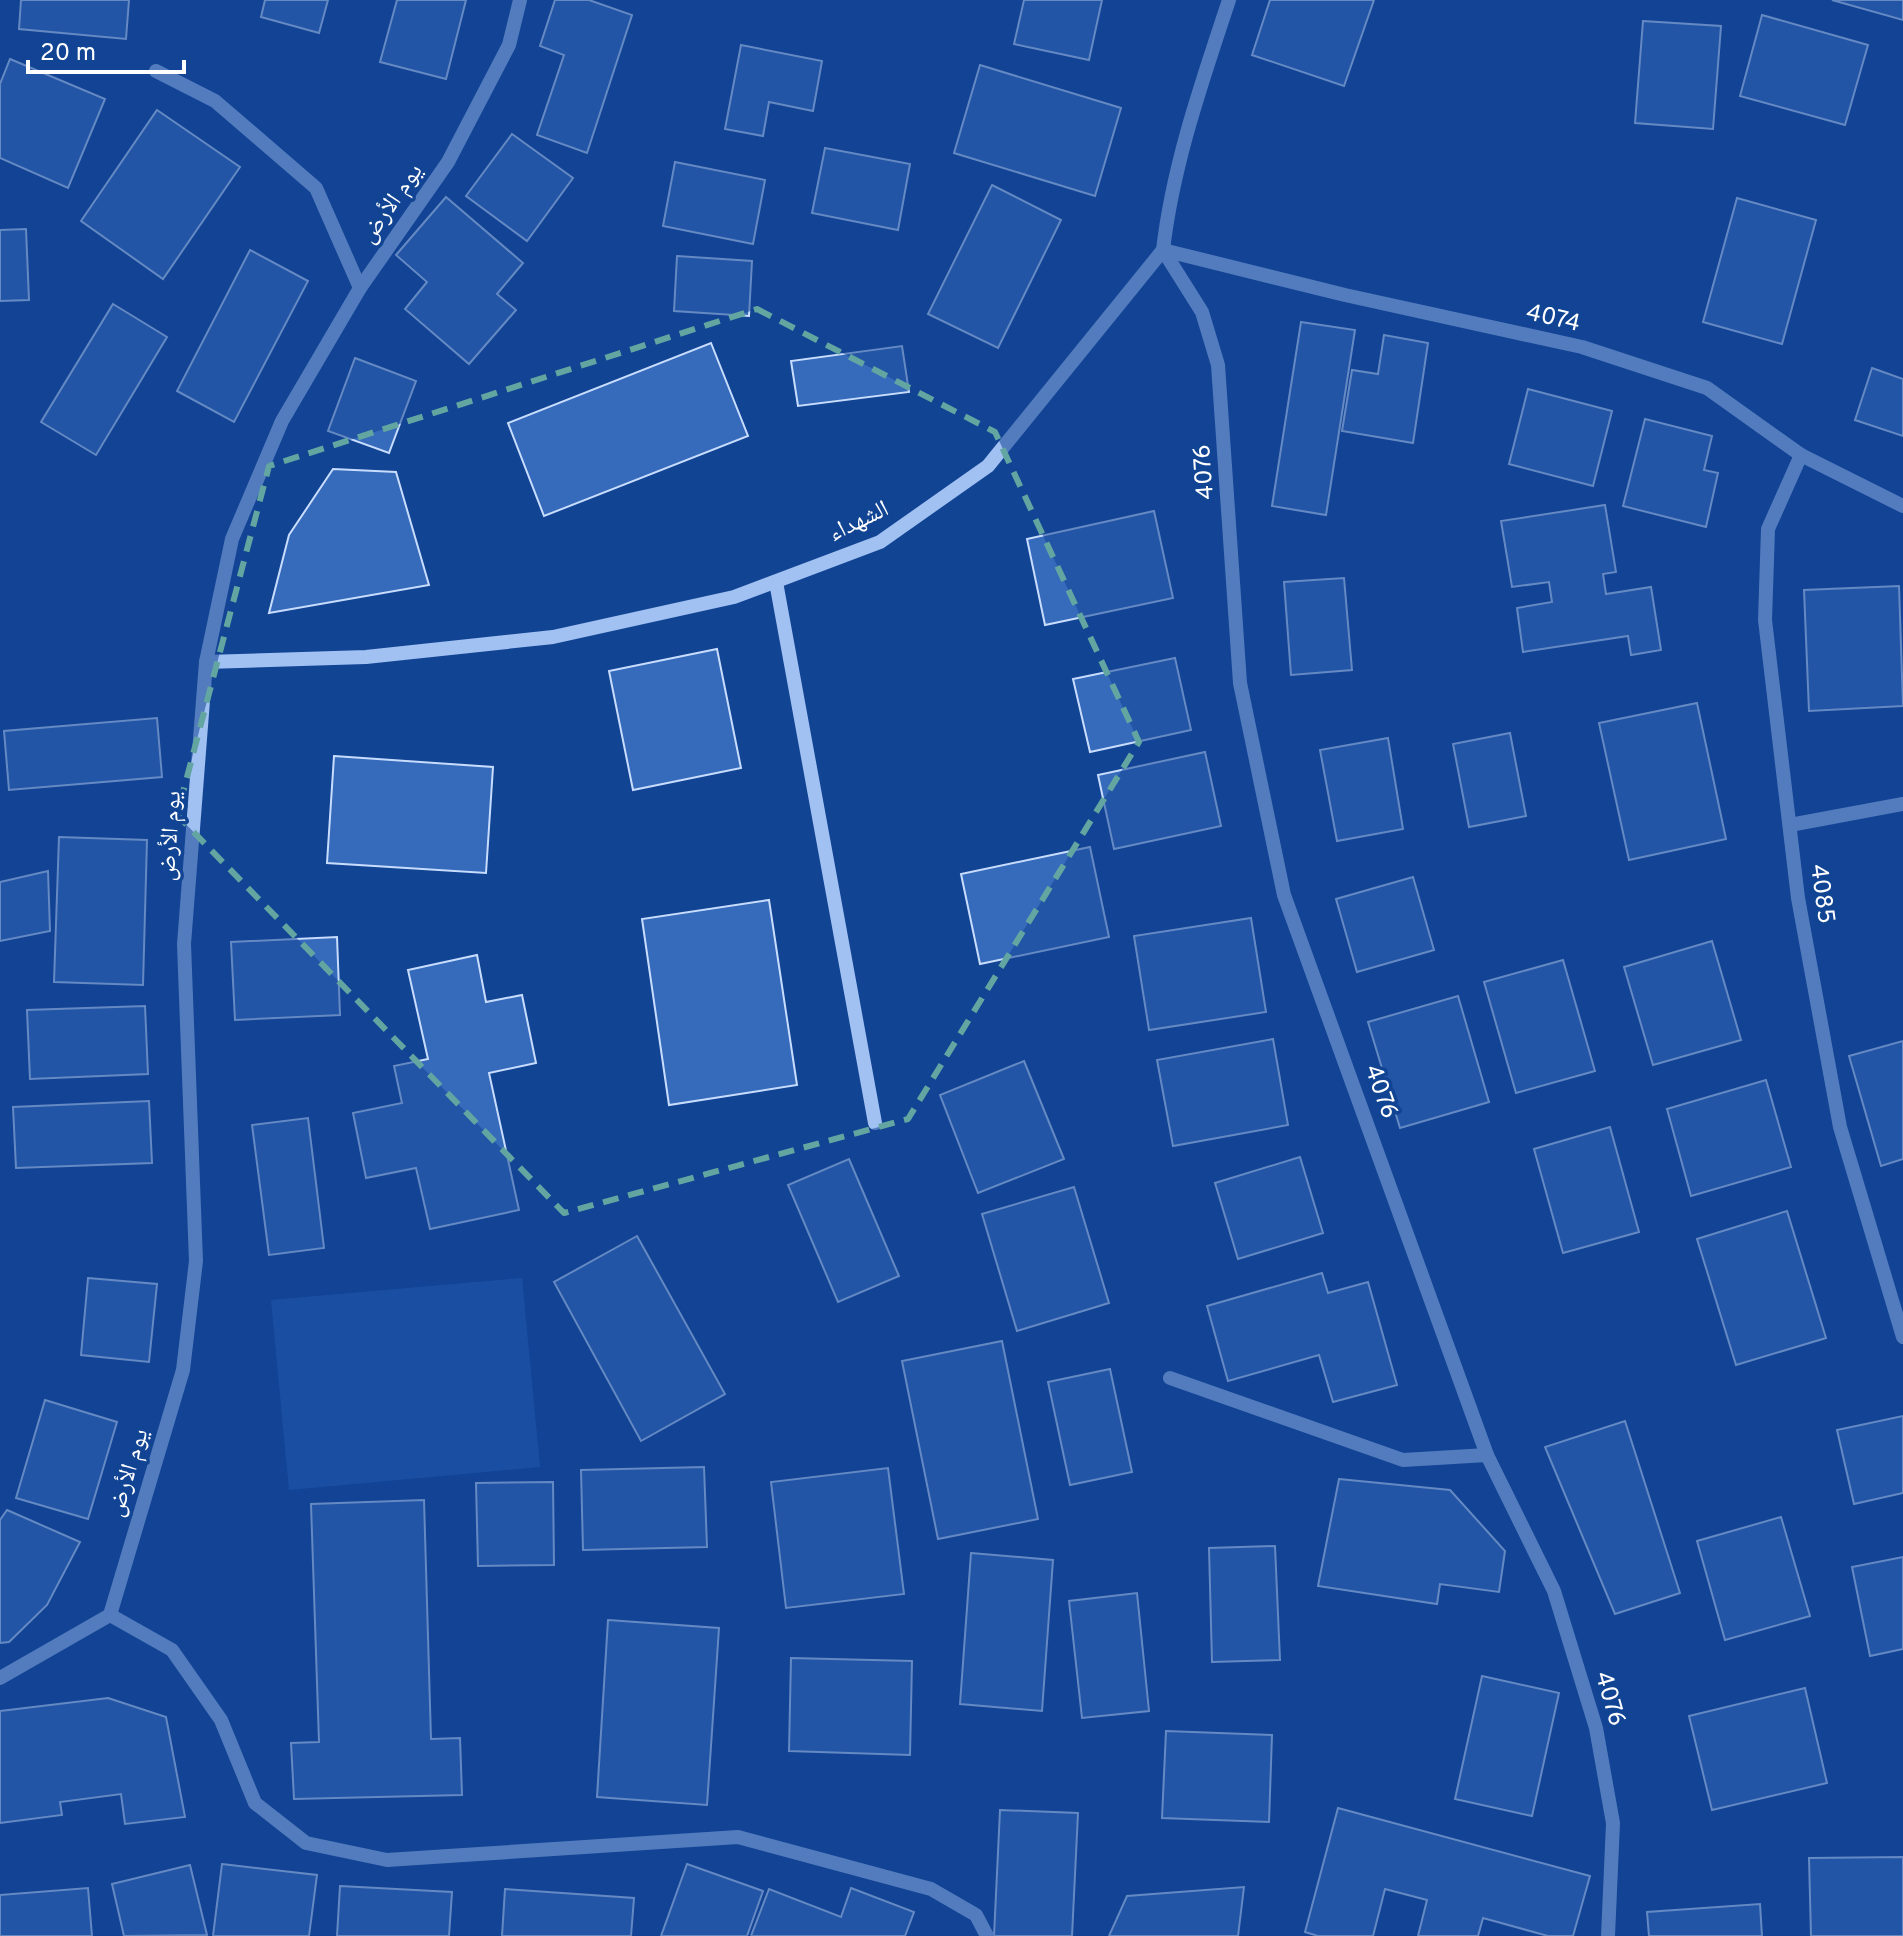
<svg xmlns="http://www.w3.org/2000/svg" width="1903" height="1936" viewBox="0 0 1903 1936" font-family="Overpass,'Noto Naskh Arabic',sans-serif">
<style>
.green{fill:#245cb3}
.building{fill:#366abb;stroke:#c8ddfd;stroke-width:2}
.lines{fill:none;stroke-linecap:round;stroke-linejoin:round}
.minor{stroke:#a1c1f2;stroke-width:14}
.marked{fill:none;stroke:#63a6a1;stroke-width:6;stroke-dasharray:16 10;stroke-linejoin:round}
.labels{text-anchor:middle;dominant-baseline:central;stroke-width:7;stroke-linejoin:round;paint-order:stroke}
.street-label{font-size:24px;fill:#fff;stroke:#124494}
</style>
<rect width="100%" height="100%" fill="#124494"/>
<path class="green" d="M522,1278L540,1467L289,1490L271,1300Z"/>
<g class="building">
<path d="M21,0H129L126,39L19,29Z"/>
<path d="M265,0H328L319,33L261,17Z"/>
<path d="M397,0H466L446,79L380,62Z"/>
<path d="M555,0H589L632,15L587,153L537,135L564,55L540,46Z"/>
<path d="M1024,0H1102L1089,60L1014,44Z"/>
<path d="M1270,0H1374L1344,86L1252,55Z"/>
<path d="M1832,0H1903V20Z"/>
<path d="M1762,15L1868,45L1845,125L1740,96Z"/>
<path d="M1643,21L1721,26L1713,129L1635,123Z"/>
<path d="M741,45L822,61L813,111L769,102L763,136L725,129Z"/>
<path d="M10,59L105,99L68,188L0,158V84Z"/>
<path d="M980,65L1121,108L1095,196L954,153Z"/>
<path d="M157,110L240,167L163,279L81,221Z"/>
<path d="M512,134L573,178L527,241L466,196Z"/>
<path d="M825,148L910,164L898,230L812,213Z"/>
<path d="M675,162L765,180L753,244L663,226Z"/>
<path d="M992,185L1061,220L998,348L928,314Z"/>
<path d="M446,197L523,263L497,294L516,310L469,364L405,309L427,282L396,255Z"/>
<path d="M1737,198L1816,220L1782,344L1703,322Z"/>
<path d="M26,229L29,300L0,301V230Z"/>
<path d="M250,250L308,281L234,422L177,391Z"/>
<path d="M677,256L752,261L749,316L674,311Z"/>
<path d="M113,304L167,337L96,455L41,422Z"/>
<path d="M1301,322L1355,330L1326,515L1272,506Z"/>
<path d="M1384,335L1428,343L1413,443L1342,431L1352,370L1378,374Z"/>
<path d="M711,343L748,436L544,516L508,423Z"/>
<path d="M902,346L909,392L798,406L791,361Z"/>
<path d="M355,358L416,381L389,453L328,431Z"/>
<path d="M1872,368L1903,379V436L1855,420Z"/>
<path d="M1528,389L1612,411L1593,486L1509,464Z"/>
<path d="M1645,419L1712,436L1704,470L1718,473L1706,527L1623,506Z"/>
<path d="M333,469L396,472L429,585L269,613L289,535Z"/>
<path d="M1605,505L1616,572L1603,574L1606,594L1651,587L1661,650L1631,655L1628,636L1523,652L1517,608L1552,602L1549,582L1512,587L1501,521Z"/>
<path d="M1154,511L1173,598L1045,625L1027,539Z"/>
<path d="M1344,578L1352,670L1291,675L1284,582Z"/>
<path d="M1899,586L1903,706L1809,711L1804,590Z"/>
<path d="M717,649L741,768L633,790L609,671Z"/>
<path d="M1175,658L1191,730L1090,752L1073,679Z"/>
<path d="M1697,703L1726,839L1629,860L1599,723Z"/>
<path d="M157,718L162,777L9,790L4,731Z"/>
<path d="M1510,733L1526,816L1469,827L1453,744Z"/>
<path d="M1388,738L1403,829L1337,841L1320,750Z"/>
<path d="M1205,752L1221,826L1114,849L1098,775Z"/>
<path d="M334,756L493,767L486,873L327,863Z"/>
<path d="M59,837L147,840L143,985L54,982Z"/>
<path d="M1090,847L1109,937L980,964L961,874Z"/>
<path d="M48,871L50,931L0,941V882Z"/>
<path d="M1413,877L1434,950L1357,972L1336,899Z"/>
<path d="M769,900L797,1085L669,1105L642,919Z"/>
<path d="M1251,918L1266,1012L1149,1030L1134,936Z"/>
<path d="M337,937L340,1015L235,1020L231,942Z"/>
<path d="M1712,941L1741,1040L1653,1065L1624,967Z"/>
<path d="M477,955L486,1002L522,995L536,1063L489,1073L519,1210L430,1229L416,1168L366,1178L353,1113L402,1103L394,1066L428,1059L408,970Z"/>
<path d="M1563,960L1595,1071L1516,1093L1484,982Z"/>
<path d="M1458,996L1489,1102L1400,1128L1368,1022Z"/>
<path d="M145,1006L148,1074L30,1079L27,1010Z"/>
<path d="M1273,1039L1288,1125L1173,1146L1157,1060Z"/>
<path d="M1903,1041V1159L1881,1166L1849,1056Z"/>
<path d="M1024,1061L1064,1159L978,1193L940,1095Z"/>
<path d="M1766,1080L1791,1167L1691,1196L1667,1109Z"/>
<path d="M149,1101L152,1163L16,1168L13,1107Z"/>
<path d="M308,1118L324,1248L269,1255L252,1125Z"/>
<path d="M1610,1127L1639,1232L1563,1253L1534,1149Z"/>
<path d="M1300,1157L1323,1233L1238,1259L1215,1183Z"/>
<path d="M849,1159L899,1276L838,1302L788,1185Z"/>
<path d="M1074,1187L1109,1303L1017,1331L982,1214Z"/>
<path d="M1787,1211L1826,1338L1736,1365L1697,1239Z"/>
<path d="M637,1236L725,1394L641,1441L554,1282Z"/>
<path d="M1322,1273L1328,1293L1368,1282L1397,1385L1333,1402L1319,1355L1228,1381L1207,1306Z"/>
<path d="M88,1278L157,1284L149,1362L81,1355Z"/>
<path d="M1002,1341L1038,1519L938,1539L902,1361Z"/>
<path d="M1110,1369L1132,1472L1070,1485L1048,1382Z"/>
<path d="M45,1400L117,1422L88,1519L16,1498Z"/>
<path d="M1903,1416V1493L1854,1504L1837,1430Z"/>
<path d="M1625,1421L1680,1593L1615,1614L1545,1447Z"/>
<path d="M704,1467L707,1547L583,1550L581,1470Z"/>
<path d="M888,1468L904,1594L786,1608L771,1482Z"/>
<path d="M1339,1479L1450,1490L1505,1551L1499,1592L1440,1584L1437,1604L1318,1586Z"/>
<path d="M553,1482L554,1565L478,1566L476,1483Z"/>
<path d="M424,1500L431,1739L460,1738L462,1795L294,1799L291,1743L319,1742L311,1504Z"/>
<path d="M7,1510L80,1542L47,1605L9,1642L0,1643V1520Z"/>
<path d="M1781,1517L1810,1616L1725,1640L1697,1541Z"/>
<path d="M1275,1546L1280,1660L1212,1662L1209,1548Z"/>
<path d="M971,1553L1053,1560L1042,1711L960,1704Z"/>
<path d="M1903,1557V1649L1870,1656L1852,1567Z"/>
<path d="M1137,1593L1149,1711L1082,1718L1069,1601Z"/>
<path d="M608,1620L719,1628L707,1805L597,1797Z"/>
<path d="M791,1658L912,1661L910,1755L789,1751Z"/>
<path d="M1482,1676L1559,1693L1532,1816L1455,1799Z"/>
<path d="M1805,1688L1827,1783L1712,1810L1689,1716Z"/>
<path d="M108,1698L166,1717L185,1817L125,1824L121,1794L60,1802L62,1815L0,1823V1711Z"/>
<path d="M1166,1731L1272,1735L1269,1822L1162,1818Z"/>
<path d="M1338,1808L1590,1876L1573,1936H1548L1483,1918L1478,1936H1418L1427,1900L1385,1889L1373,1936H1318L1305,1932Z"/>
<path d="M1000,1810L1078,1813L1072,1936H994Z"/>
<path d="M1903,1857V1936H1811L1809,1858Z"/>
<path d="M222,1864L317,1875L309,1936H213Z"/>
<path d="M687,1864L763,1891L747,1936H661Z"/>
<path d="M190,1865L207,1935L124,1936L112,1884Z"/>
<path d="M340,1886L452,1892L449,1936H337Z"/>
<path d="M1244,1887L1238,1936H1109L1127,1896Z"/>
<path d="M88,1888L92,1936H0V1895Z"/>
<path d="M851,1888L914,1912L905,1936H751L769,1889L841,1917Z"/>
<path d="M505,1889L634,1898L631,1936H502Z"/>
<path d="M1760,1904L1762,1936H1649L1647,1912Z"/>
</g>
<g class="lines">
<g class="minor">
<path d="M156,71L215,101L316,188L360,288"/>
<path d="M1163,250L1202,312L1218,365L1240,683L1284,895L1487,1455L1554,1591L1596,1728L1613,1823L1608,1936"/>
<path d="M1163,250L1345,295L1582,347L1707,388L1801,455L1903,506"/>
<path d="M1801,455L1768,529L1765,620L1798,898L1840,1127L1903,1337"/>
<path d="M776,582L875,1123"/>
<path d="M206,662L366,657L553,637L734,597L880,542L988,466L1163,250C1173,164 1202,82 1229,0"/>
<path d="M1790,825L1903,804"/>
<path d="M1170,1378L1403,1460L1487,1455"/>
<path d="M110,1615L172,1650L221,1720L255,1803L306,1843L387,1860L738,1837L931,1889L976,1915L987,1936"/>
<path d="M0,1678L110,1615L183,1370L196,1261L184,944L206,662L232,539L282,421L360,288L448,162L509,45L520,0"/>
</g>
</g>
<path d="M0 0H1903V1936H0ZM757,309L995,432L1139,742L908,1119L564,1213L177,815L269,466Z" fill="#124494" fill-opacity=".55" fill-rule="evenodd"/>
<path class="marked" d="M757,309L995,432L1139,742L908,1119L564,1213L177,815L269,466Z"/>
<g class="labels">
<g class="street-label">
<text transform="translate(392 204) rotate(-55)">يوم الأرض</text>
<text transform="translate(1553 319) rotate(13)">4074</text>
<text transform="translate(1205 472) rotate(-94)">4076</text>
<text transform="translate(859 522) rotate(-26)">الشهداء</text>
<text transform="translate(171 836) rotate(-86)">يوم الأرض</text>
<text transform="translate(1821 894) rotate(82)">4085</text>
<text transform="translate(1380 1092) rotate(70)">4076</text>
<text transform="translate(129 1473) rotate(-73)">يوم الأرض</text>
<text transform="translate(1609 1699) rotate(74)">4076</text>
</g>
</g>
<path d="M28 60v12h156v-12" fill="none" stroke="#ffffff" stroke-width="4"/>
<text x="40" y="60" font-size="24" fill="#ffffff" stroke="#124494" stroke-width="6" paint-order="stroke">20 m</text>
</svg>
